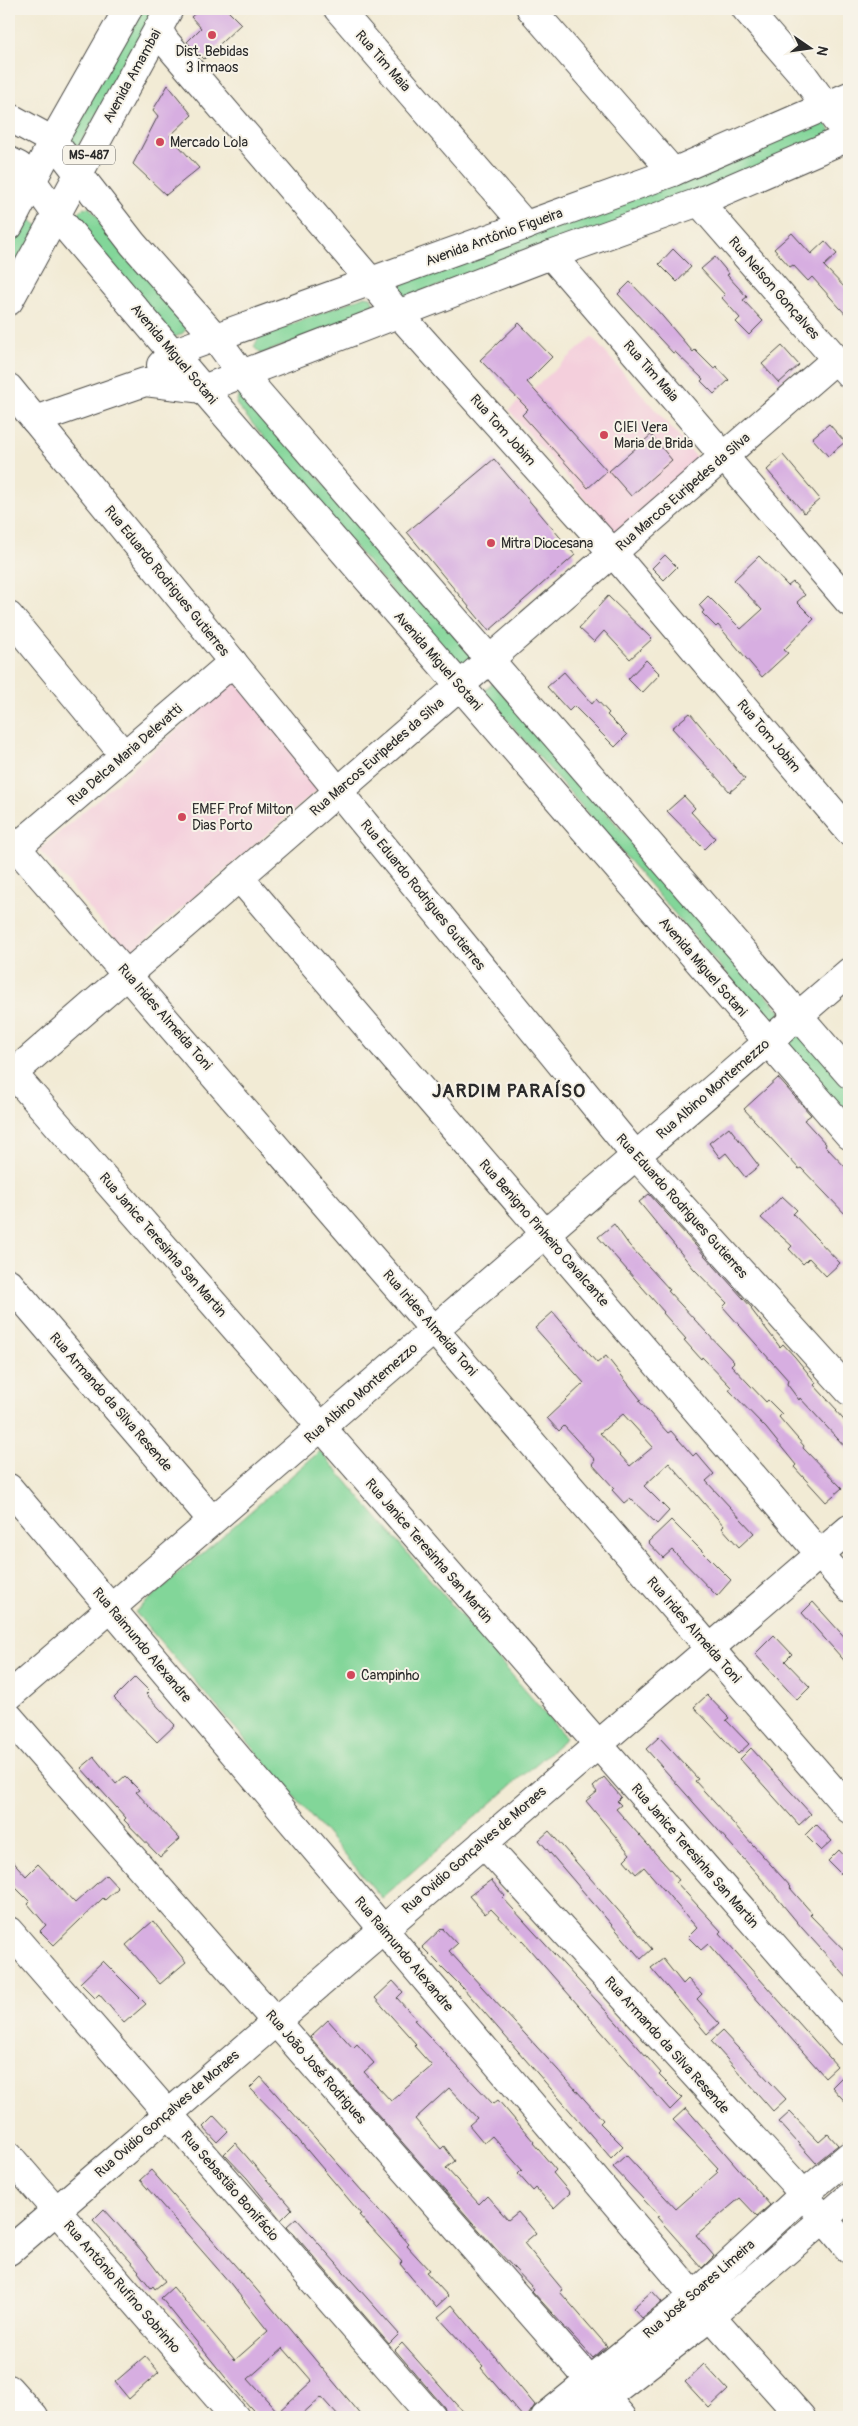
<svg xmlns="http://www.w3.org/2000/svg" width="858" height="2426" viewBox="0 0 858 2426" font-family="Pangolin,sans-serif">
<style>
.built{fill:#f4cfdc}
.green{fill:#82d699;stroke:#568062}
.building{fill:#d7aee1;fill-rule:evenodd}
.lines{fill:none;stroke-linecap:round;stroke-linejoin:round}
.minor-casing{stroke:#494844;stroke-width:30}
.major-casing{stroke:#494844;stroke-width:30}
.minor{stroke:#fff;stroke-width:28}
.major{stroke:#fff;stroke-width:28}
.poi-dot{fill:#d1495b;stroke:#f7f3e8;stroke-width:2}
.labels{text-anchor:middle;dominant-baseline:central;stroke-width:4;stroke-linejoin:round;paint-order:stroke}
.shield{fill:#f7f3e8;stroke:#686764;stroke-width:1}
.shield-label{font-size:12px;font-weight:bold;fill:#2b2b2b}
.poi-label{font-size:14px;fill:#2b2b2b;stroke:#f7f3e8;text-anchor:start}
.street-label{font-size:14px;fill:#2b2b2b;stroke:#f7f3e8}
.district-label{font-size:19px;font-weight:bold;letter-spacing:1px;fill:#2b2b2b;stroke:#f7f3e8}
</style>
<rect width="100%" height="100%" fill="#f7f3e8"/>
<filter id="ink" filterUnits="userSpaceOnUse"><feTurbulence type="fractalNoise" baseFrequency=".02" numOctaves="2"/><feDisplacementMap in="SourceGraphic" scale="10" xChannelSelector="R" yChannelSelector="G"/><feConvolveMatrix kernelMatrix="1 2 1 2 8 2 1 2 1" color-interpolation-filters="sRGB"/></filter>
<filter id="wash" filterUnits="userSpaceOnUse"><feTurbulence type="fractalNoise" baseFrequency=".0096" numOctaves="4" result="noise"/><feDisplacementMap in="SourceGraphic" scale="20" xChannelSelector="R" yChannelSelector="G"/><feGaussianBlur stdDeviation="1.12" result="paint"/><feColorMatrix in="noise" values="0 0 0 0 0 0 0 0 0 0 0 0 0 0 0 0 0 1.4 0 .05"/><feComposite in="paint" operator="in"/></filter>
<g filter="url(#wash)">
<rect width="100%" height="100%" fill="#f2ebd5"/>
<g class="built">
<path d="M592,337L699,460L615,533L509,410Z"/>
<path d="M235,680L324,784L129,954L39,850Z"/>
</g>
<g class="green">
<path d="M137,9H158L79,146L68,142Z"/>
<path d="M824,121L833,134L688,198L404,298L398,289L405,282Z"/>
<path d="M89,207L188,324C185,333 181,336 172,337L76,221L78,213L83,208Z"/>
<path d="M23,220H30L39,226L9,289V247Z"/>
<path d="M365,296L371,297L376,310L261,354L254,347L259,337Z"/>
<path d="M243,391L473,655L472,665L456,668L236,404L239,393Z"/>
<path d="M493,683L780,1011L779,1018L771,1025L483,692Z"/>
<path d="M797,1034L804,1036L849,1089V1124L786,1050L788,1041Z"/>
<path d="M320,1451L566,1738L382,1898L135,1612Z"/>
</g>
<g id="blocks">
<g class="building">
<path d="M200,9H226L241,24L204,59L187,42L201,28L191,17Z"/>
<path d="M168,85L192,115L170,136L199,168L166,195L133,164L158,116L153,110Z"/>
<path d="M792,233L811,254L825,241L837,254L824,266L849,292V318L812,277L808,281L793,265L790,267L774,249Z"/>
<path d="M673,249L691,267L677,282L659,264Z"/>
<path d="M715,257L729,274L727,275L747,297L743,300L763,321L749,335L736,322L740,318L722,298L725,295L701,269Z"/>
<path d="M630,282L657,310L693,352L695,350L714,369L716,366L729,380L714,394L701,381L703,379L675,352L673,353L618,294Z"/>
<path d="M519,323L552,357L527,382L607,471L588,488L522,415L528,409L480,360Z"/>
<path d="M782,346L799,365L779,383L762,364Z"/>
<path d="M829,424L845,442L828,456L812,438Z"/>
<path d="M651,435L672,460L631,496L609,471Z"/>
<path d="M783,455L820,499L804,513L767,470Z"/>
<path d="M494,459L575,555L489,631L407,532Z"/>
<path d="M665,555L677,567L664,580L652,568Z"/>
<path d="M759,556L788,586L793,582L805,595L797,602L814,619L784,650L788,653L762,677L718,625L716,627L702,613L704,611L699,605L708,596L741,629L762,610L734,580Z"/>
<path d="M608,596L652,639L630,659L604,631L594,642L579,628Z"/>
<path d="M646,660L660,674L642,693L628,679Z"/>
<path d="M564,672L592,704L596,699L609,713L607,715L627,735L615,747L574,706L569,711L547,687Z"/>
<path d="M690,713L745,779L730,792L672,728Z"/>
<path d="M684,796L695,808L691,812L715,838L704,849L667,811Z"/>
<path d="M778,1078L811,1115L804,1120L826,1144L825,1146L849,1171V1218L801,1168L799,1169L744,1109Z"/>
<path d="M729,1127L759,1166L745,1177L726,1153L720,1158L709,1143Z"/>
<path d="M649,1194L752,1308L751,1309L780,1347L783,1344L795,1357L816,1383L814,1385L837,1410L836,1411L849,1426V1451L800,1398L799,1400L787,1384L788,1380L723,1307L727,1303L694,1269L639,1202Z"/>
<path d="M782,1196L797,1210L793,1214L840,1263L826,1276L809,1258L803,1264L789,1249L792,1246L761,1218Z"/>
<path d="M614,1224L629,1245L670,1290L668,1291L734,1362L731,1365L766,1402L768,1400L782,1414L779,1417L804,1446L803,1448L842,1488L826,1502L794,1467L796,1465L766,1428L729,1390L731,1387L702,1357L701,1359L684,1340L686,1339L663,1313L664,1312L598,1237Z"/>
<path d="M553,1312L597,1363L606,1356L641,1400L639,1401L668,1433L671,1431L693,1456L696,1453L714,1474L706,1481L754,1533L739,1547L722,1528L724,1526L669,1463L644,1486L669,1511L657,1524L630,1498L624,1503L612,1490L614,1488L592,1464L595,1460L564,1426L559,1431L547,1418L584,1383L535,1328ZM623,1414L653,1447L630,1466L600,1433Z"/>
<path d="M671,1520L731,1580L717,1596L672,1550L663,1558L648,1542Z"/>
<path d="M813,1602L849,1642V1666L802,1613Z"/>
<path d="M774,1635L792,1654L785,1661L810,1687L797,1700L755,1654Z"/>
<path d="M135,1677L149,1691L146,1694L175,1725L157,1742L114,1698Z"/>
<path d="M707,1695L729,1718L726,1720L749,1744L738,1754L694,1707Z"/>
<path d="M659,1737L698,1779L695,1781L791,1887L790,1888L812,1913L810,1915L849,1955V1980L802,1928L758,1875L646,1749Z"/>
<path d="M751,1748L811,1814L799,1825L740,1759Z"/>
<path d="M94,1757L116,1784L125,1776L139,1790L136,1792L180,1839L160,1857L124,1820L126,1818L81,1768Z"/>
<path d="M604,1777L621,1797L617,1801L621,1805L616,1809L679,1880L676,1882L721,1931L719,1933L837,2066L825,2077L708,1944L701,1950L688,1937L697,1928L644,1867L636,1874L624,1860L630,1854L586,1801L597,1792L593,1787Z"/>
<path d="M816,1824L832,1841L821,1851L805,1835Z"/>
<path d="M549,1831L652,1949L641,1959L539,1840Z"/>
<path d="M839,1850L849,1861V1868L842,1875L828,1861Z"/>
<path d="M9,1857L26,1876L38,1864L75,1903L106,1875L118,1888L105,1900L103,1898L54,1945L40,1931L46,1925L28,1904L30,1902L9,1881Z"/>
<path d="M491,1880L505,1896L503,1898L617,2023L661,2073L659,2075L682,2098L670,2110L523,1942L491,1909L485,1914L469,1896Z"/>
<path d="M153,1921L186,1962L160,1984L126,1945Z"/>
<path d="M442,1928L457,1944L449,1951L558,2070L603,2120L600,2123L623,2146L611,2158L464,1989L422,1947Z"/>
<path d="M663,1959L683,1984L688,1979L702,1994L697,1999L719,2023L707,2034L651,1968Z"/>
<path d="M103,1961L146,2004L124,2023L99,1994L95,1998L80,1983Z"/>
<path d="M393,1981L403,1992L397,1998L416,2019L414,2020L493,2104L498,2100L534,2142L533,2143L556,2170L553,2173L570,2193L554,2208L536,2188L533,2191L518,2174L522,2170L492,2136L484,2143L469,2125L477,2118L449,2088L415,2119L441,2149L444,2146L455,2161L446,2168L479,2204L487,2196L508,2220L518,2212L536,2233L524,2243L563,2290L560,2292L607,2346L593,2358L532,2291L534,2289L494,2247L310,2037L328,2020L353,2048L357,2044L374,2063L364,2072L391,2101L432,2066L414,2046L416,2044L375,1998Z"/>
<path d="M722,2031L786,2099L773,2111L711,2041Z"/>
<path d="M261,2077L409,2244L407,2246L429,2270L426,2272L448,2296L436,2307L400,2264L402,2262L359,2215L361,2214L286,2125L250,2088Z"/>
<path d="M842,2077L849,2084V2106L832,2087Z"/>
<path d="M686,2108L770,2205L757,2216L740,2198L696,2235L714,2256L702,2268L657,2217L659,2216L613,2167L626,2155L676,2209L718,2172L716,2170L718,2168L673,2120Z"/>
<path d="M790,2112L819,2142L828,2134L838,2145L816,2163L779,2122Z"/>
<path d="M214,2116L228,2131L217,2142L203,2127Z"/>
<path d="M235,2143L292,2209L281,2220L247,2178L224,2154Z"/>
<path d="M151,2170L256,2289L363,2417H339L321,2397L299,2417H259L242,2398L161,2298L173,2287L235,2360L268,2331L230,2283L140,2180ZM283,2348L312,2381L278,2412L248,2379Z"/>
<path d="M104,2209L142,2251L165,2281L155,2289L153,2286L151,2288L138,2272L139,2271L93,2220Z"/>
<path d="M296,2218L399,2334L389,2344L287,2226Z"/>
<path d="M652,2291L662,2302L642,2318L633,2308Z"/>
<path d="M452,2305L535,2405L527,2417H523L481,2368L483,2366L438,2317Z"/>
<path d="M402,2343L462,2411L455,2417H447L444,2407L395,2350Z"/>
<path d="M145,2356L159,2372L129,2399L115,2382Z"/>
<path d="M704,2364L728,2390L709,2408L685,2382Z"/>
</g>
</g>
</g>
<g filter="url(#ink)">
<use href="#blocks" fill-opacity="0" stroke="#494844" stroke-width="1"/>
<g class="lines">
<g class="minor-casing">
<g id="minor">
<path d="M338,9L526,226"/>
<path d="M531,9L673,172"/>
<path d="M746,9L804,76L836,120"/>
<path d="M158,29L165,41L398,313L613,553L849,831"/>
<path d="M9,117L53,141L133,244L215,337L242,374L849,1074"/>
<path d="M9,161L19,166L33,182L64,225L203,389L849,1135"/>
<path d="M699,202L849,374"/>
<path d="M551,255L849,602"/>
<path d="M161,365L172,353L673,172L849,96"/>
<path d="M9,388L636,1156L849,1391"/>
<path d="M35,420L145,382L203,389L551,255L699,202L849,137"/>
<path d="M9,616L124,755"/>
<path d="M9,839L849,1809"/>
<path d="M16,848L233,662"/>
<path d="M239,877L849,1588"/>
<path d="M9,1069L849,2032"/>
<path d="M9,1077L836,359"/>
<path d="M9,1283L212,1520"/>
<path d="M9,1488L711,2316L801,2417"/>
<path d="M9,1696L849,972"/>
<path d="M9,1717L622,2417"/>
<path d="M483,1843L792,2181L849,2249"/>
<path d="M9,1931L432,2417"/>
<path d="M9,2156L235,2417"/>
<path d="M9,2251L849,1529"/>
<path d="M9,2389L34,2417"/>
<path d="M545,2417L694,2296L803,2195L849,2156"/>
<path d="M580,2417L711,2316L849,2197"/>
</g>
</g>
<g class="major-casing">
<g id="major">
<path d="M9,226L53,141L128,9"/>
<path d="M9,301L169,9"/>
</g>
</g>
<use href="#minor" class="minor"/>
<use href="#major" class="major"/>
</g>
</g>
<g class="poi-dot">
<circle cx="212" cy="35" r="5"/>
<circle cx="160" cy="142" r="5"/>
<circle cx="604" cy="435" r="5"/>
<circle cx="491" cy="543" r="5"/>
<circle cx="182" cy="817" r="5"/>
<circle cx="351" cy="1675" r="5"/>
</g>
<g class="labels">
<rect class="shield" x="63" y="145.5" width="52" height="19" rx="4"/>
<g class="shield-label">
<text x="89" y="155">MS-487</text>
</g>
<g class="poi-label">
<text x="212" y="51" text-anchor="middle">Dist. Bebidas<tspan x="212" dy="16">3 Irmaos</tspan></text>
<text x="170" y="142">Mercado Lola</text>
<text x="614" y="427">CIEI Vera<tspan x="614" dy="16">Maria de Brida</tspan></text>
<text x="501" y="543">Mitra Diocesana</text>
<text x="192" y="809">EMEF Prof Milton<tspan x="192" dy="16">Dias Porto</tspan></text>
<text x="361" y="1675">Campinho</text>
</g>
<g class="street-label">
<text transform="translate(383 61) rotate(49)">Rua Tim Maia</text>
<text transform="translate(132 76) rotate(-61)">Avenida Amambai</text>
<text transform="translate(494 237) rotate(-20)">Avenida Antônio Figueira</text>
<text transform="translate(774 288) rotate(49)">Rua Nelson Gonçalves</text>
<text transform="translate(174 354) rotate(50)">Avenida Miguel Sotani</text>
<text transform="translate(651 371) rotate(49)">Rua Tim Maia</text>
<text transform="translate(503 430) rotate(48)">Rua Tom Jobim</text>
<text transform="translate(683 492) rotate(-41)">Rua Marcos Euripedes da Silva</text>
<text transform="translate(167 581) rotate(51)">Rua Eduardo Rodrigues Gutierres</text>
<text transform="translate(438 661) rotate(49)">Avenida Miguel Sotani</text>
<text transform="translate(769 736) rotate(50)">Rua Tom Jobim</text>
<text transform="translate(125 755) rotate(-41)">Rua Delca Maria Delevatti</text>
<text transform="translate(377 757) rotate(-41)">Rua Marcos Euripedes da Silva</text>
<text transform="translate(423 895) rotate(51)">Rua Eduardo Rodrigues Gutierres</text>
<text transform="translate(703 967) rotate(49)">Avenida Miguel Sotani</text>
<text transform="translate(165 1017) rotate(49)">Rua Irides Almeida Toni</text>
<text transform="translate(713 1089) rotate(-41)">Rua Albino Montemezzo</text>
<text transform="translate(682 1206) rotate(48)">Rua Eduardo Rodrigues Gutierres</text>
<text transform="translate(544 1233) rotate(49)">Rua Benigno Pinheiro Cavalcante</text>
<text transform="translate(163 1245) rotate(49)">Rua Janice Teresinha San Martin</text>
<text transform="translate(430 1323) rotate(49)">Rua Irides Almeida Toni</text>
<text transform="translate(361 1393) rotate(-41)">Rua Albino Montemezzo</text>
<text transform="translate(111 1402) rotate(49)">Rua Armando da Silva Resende</text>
<text transform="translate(429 1551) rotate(49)">Rua Janice Teresinha San Martin</text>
<text transform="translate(694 1630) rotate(49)">Rua Irides Almeida Toni</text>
<text transform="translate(142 1645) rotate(50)">Rua Raimundo Alexandre</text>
<text transform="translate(474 1850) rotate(-41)">Rua Ovidio Gonçalves de Moraes</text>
<text transform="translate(695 1856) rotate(49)">Rua Janice Teresinha San Martin</text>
<text transform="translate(404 1954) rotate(50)">Rua Raimundo Alexandre</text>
<text transform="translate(667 2045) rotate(48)">Rua Armando da Silva Resende</text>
<text transform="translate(316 2067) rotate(49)">Rua João José Rodrigues</text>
<text transform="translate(167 2114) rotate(-41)">Rua Ovidio Gonçalves de Moraes</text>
<text transform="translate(230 2186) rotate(49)">Rua Sebastião Bonifácio</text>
<text transform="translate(122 2287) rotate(49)">Rua Antônio Rufino Sobrinho</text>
<text transform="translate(699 2289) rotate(-41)">Rua José Soares Limeira</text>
</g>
<g class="district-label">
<text x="509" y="1091">JARDIM PARAÍSO</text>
</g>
</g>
<rect width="858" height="2426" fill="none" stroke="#f7f3e8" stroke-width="30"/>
<g transform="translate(810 48) rotate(103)" stroke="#f7f3e8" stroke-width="4" paint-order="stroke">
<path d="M0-4L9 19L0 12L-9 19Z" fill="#2b2b2b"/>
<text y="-8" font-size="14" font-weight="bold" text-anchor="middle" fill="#2b2b2b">N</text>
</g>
</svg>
